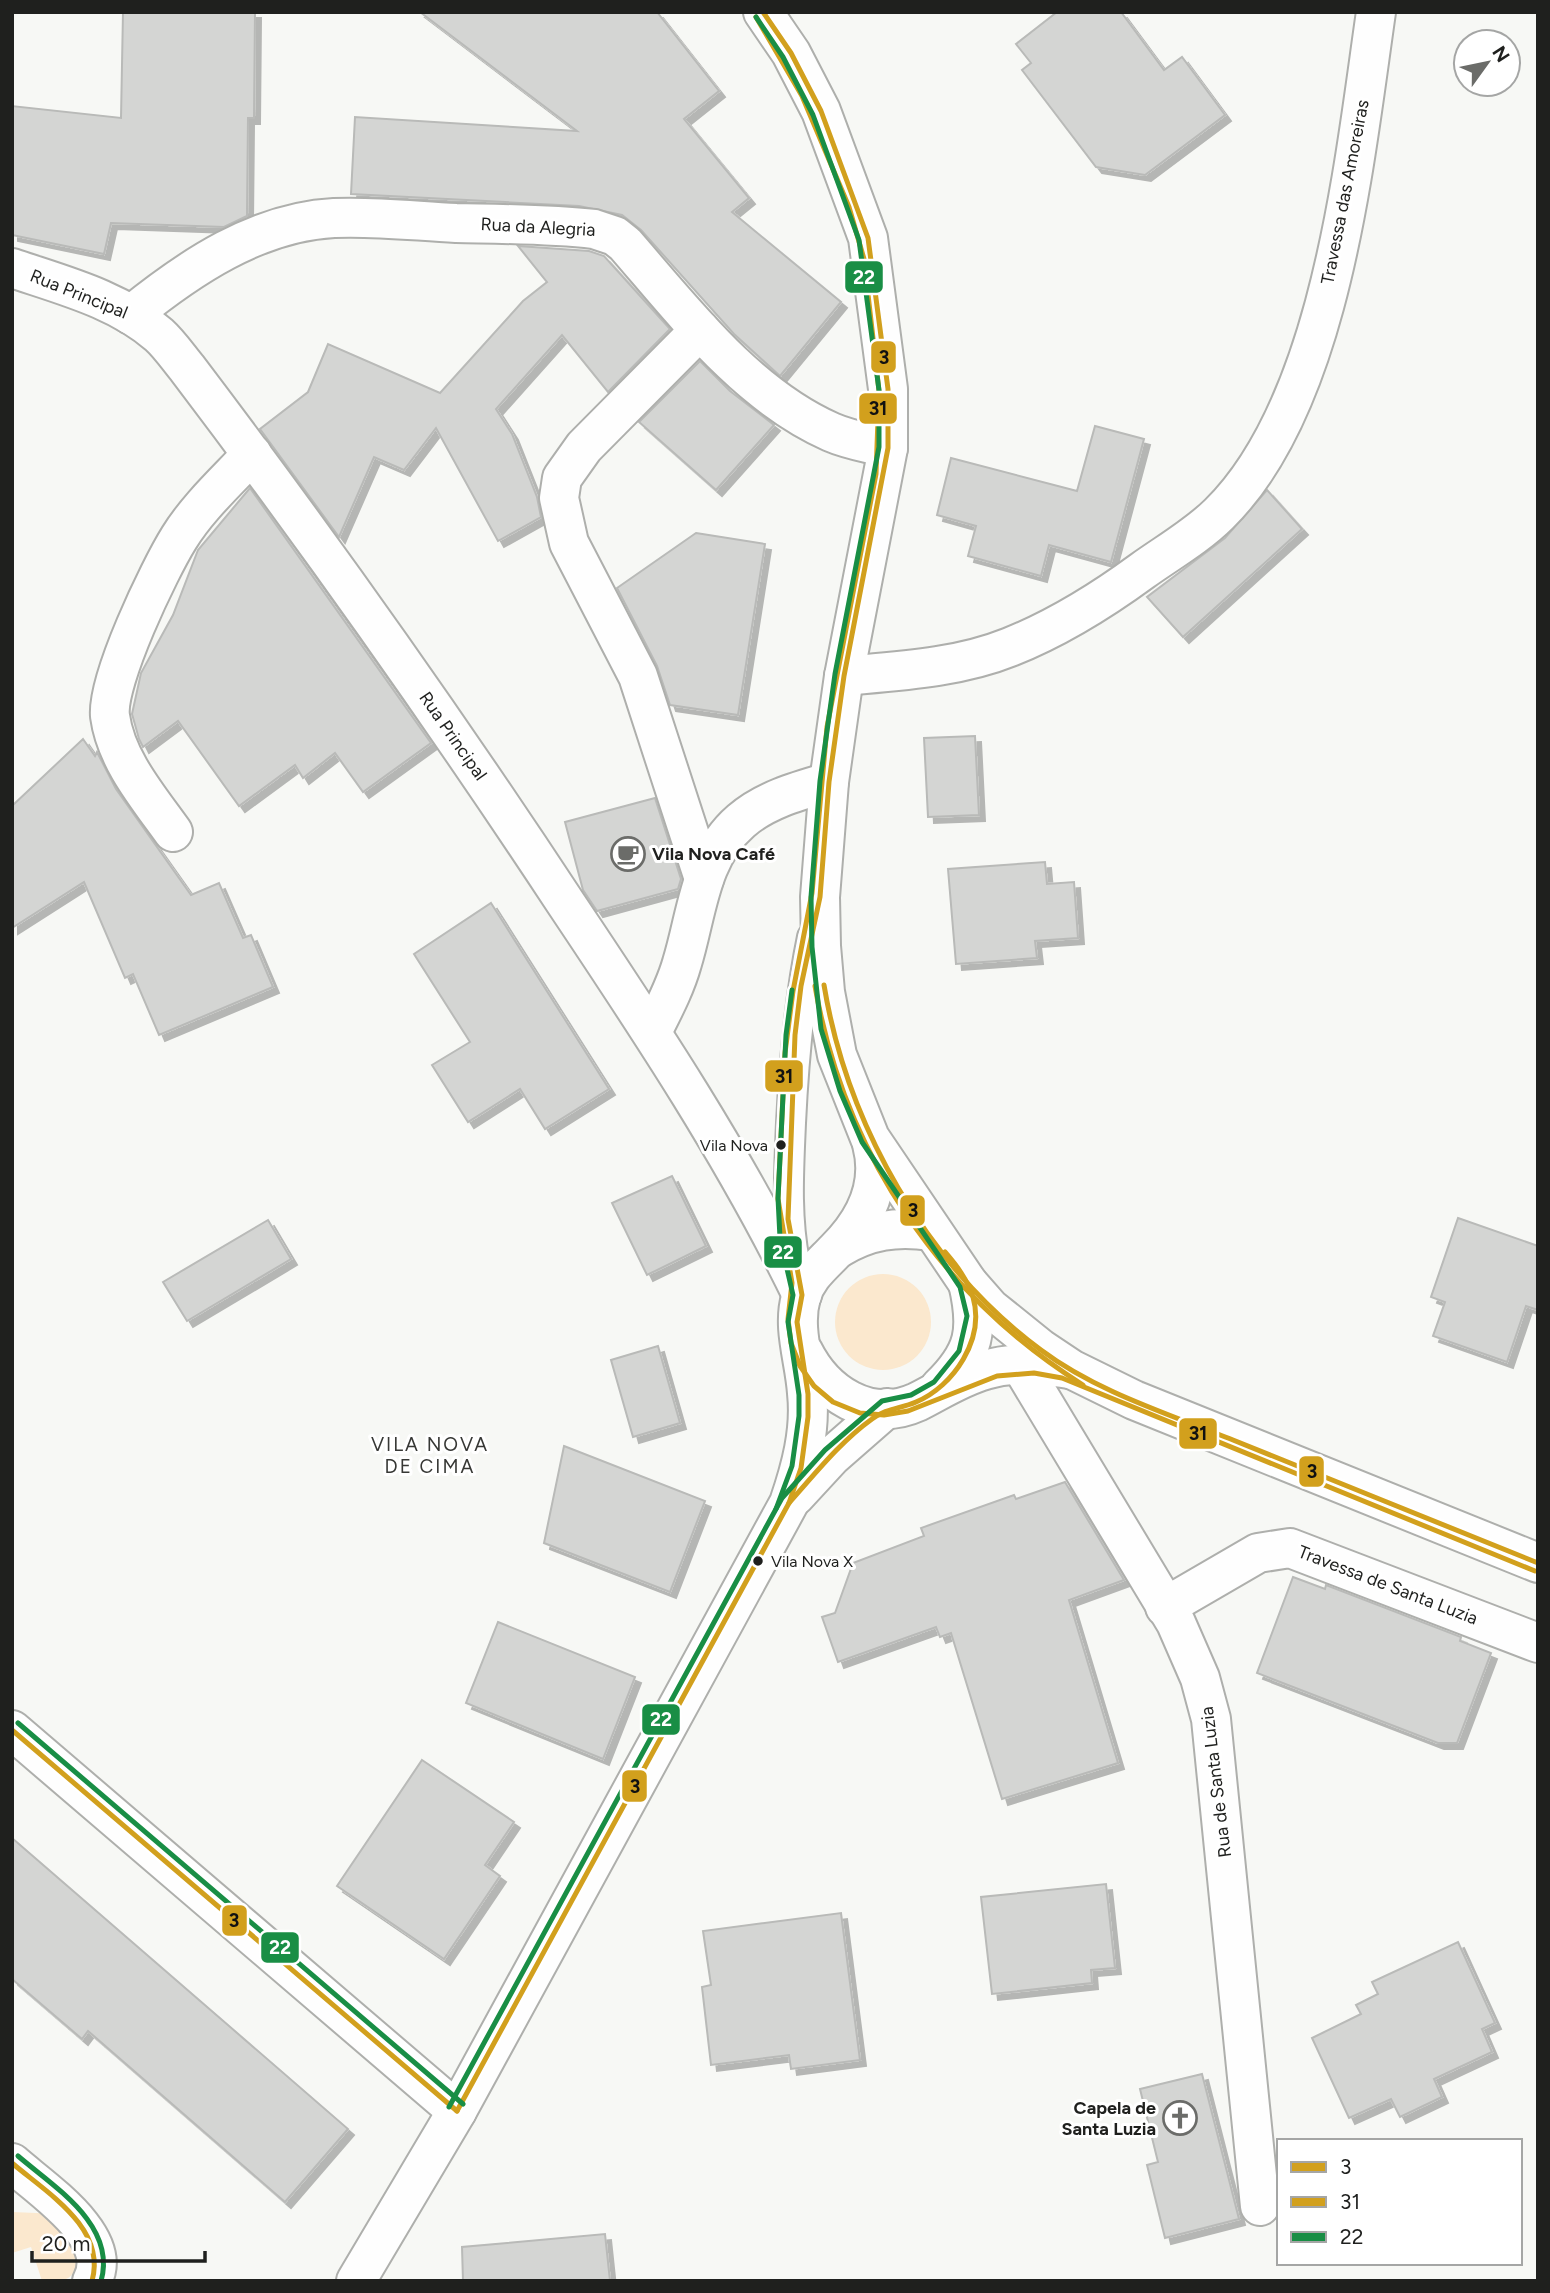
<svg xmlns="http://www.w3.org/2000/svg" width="1550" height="2293" viewBox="0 0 1550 2293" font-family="Figtree,sans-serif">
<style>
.green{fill:#fbe8ce}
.building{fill:#d4d5d3;stroke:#b9bab8;stroke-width:2;filter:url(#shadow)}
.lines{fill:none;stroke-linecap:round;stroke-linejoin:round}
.service-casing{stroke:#aeafac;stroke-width:32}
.minor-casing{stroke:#aeafac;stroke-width:42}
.secondary-casing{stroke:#aeafac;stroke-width:42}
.service{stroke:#fefefe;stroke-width:28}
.minor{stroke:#fefefe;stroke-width:38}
.secondary{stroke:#fefefe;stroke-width:38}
.bus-1-casing{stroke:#fff;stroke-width:10}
.bus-2-casing{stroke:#fff;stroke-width:10}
.bus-3-casing{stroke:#fff;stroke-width:10}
.bus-1{stroke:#d2a01d;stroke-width:5}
.bus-2{stroke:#d2a01d;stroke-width:5}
.bus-3{stroke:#198e45;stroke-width:5}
.bus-dot{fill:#1f201e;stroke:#fff;stroke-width:2.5}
.labels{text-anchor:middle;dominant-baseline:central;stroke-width:6;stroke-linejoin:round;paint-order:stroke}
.bus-label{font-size:16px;fill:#1f201e;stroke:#fff;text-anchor:end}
.street-label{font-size:18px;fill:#1f201e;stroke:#fff}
.poi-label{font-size:18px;font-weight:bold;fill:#1f201e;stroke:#fff;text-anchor:start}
.neighbourhood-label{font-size:19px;letter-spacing:2px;fill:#373835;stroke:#fff}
.line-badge{stroke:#fff;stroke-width:2.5}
.badge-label{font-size:19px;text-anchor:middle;font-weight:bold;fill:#fff}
.pale-badge-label{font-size:19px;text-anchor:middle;font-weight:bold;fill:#111}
</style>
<defs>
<filter id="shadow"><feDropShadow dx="6" dy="6" stdDeviation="0" flood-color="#0004"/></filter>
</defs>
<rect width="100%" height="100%" fill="#f7f8f5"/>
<g class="green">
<circle cx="883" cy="1322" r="48"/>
<path d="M12,2212L60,2214L81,2254C72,2281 70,2281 42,2281L31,2247L12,2253Z"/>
</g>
<g class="building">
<path d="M123,12H255L254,118H248L247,216L224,227L111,223L104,254L12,235V106L121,118Z"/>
<path d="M420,12H657L719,91L684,119L749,198L732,212L841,302L780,376L734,334L641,230L622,215L579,206L351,194L355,117L577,131Z"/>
<path d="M1057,12H1121L1164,70L1182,57L1225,115L1145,175L1096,167L1022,70L1031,63L1016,44Z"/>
<path d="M518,246L589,251L604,256L670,329L608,392L562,335L496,409L512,434L537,497L541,517L498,541L436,428L404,470L374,457L339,537L260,429L308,392L328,344L440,393L523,301L547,282Z"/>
<path d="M700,361L730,391L774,425L716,490L639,422Z"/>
<path d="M1095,426L1144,439L1111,562L1049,545L1041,576L968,556L976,526L937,515L951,458L1077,491Z"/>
<path d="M250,488L431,743L363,792L335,753L303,778L295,765L239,806L178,721L143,747L139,739L132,714L141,673L173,615L198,550Z"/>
<path d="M1267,490L1302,529L1183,637L1147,597L1225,538Z"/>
<path d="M696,533L765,544L738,715L670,705L657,666L617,588Z"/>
<path d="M975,736L979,815L928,817L924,738Z"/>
<path d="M83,739L95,756L97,752L116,789L191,895L219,883L243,938L251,935L273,987L159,1035L133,974L125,978L84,882L12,928V806Z"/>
<path d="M655,798L681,879L678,889L597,911L583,890L565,822Z"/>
<path d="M1045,862L1047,884L1074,882L1078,938L1035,941L1037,958L956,964L948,869Z"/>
<path d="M491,903L609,1089L545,1129L520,1089L468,1122L432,1065L470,1042L414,954Z"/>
<path d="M672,1176L706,1246L647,1275L612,1203Z"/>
<path d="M1458,1218L1538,1246V1310L1526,1306L1507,1362L1433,1336L1445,1302L1431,1297Z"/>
<path d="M268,1220L291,1259L187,1321L163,1282Z"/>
<path d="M658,1346L680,1423L633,1437L611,1360Z"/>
<path d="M564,1446L705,1501L670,1592L544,1543Z"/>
<path d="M1065,1482L1124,1580L1069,1600L1118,1763L1002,1799L951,1633L940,1637L936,1627L838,1662L822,1617L835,1613L853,1563L924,1536L921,1528L1014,1495L1016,1499Z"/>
<path d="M1293,1577L1325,1589L1326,1585L1461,1637L1460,1641L1491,1653L1457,1743H1438L1257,1673Z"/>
<path d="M498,1622L635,1677L603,1759L466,1703Z"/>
<path d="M422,1760L514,1822L485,1865L500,1876L444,1959L337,1886Z"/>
<path d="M12,1838L348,2129L285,2202L88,2031L82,2039L12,1979Z"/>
<path d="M1106,1884L1115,1968L1091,1970L1092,1983L992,1994L981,1897Z"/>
<path d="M841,1913L860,2060L791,2069L789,2055L711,2065L702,1987L711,1985L703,1931Z"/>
<path d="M1458,1942L1495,2023L1482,2029L1492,2052L1434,2079L1442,2097L1400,2117L1391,2099L1349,2118L1312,2038L1361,2014L1356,2005L1378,1994L1372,1982Z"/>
<path d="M1202,2074L1239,2219L1165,2238L1147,2165L1158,2162L1140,2089Z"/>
<path d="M605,2234L610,2281H463L462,2247Z"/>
</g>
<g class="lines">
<g class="service-casing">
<path id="service" d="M795,1262C786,1215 789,1171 791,1123C794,1060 799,1000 812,937"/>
</g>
<g class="minor-casing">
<g id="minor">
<path d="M12,268C62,285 118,299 159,335C169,344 178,357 187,368C319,542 445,720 565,902C650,1029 735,1157 802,1295"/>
<path d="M131,315C189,268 257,222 334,218C374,216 415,221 456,223C501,224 548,224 594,229L615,236L625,244C684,312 747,395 831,432C849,440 869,443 888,448"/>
<path d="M700,330L584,447L562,478L559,498L569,543L638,676L704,879"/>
<path d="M844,676C899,671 958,668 1010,647C1058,628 1101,601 1142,571C1167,553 1197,536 1219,514C1331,404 1354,163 1376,12"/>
<path d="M173,832C148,797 116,760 110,716C106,681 159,570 179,538C198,507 227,481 252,454"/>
<path d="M652,1032C663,1010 675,988 682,963C697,915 699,857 741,821C765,800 798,791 829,782"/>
<path d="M1020,1364L1176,1623L1200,1678L1211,1719L1260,2206"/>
<path d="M1165,1607L1258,1553L1290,1548L1538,1643"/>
<path d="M12,1730L457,2111"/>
<path d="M12,2163C41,2189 116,2237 92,2281"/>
</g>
</g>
<g class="secondary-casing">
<g id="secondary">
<path d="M763,12L791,53L821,111L868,238L888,389V448L844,676L829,782L820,897L821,946L825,992L837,1055L870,1138L968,1283L990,1308L1041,1349L1071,1369L1134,1400L1538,1563"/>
<path d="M839,1248C869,1230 896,1226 931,1231"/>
<path d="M803,1351C824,1393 869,1424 917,1402C939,1391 960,1377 985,1370C1013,1361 1041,1365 1069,1369"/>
<path d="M940,1387C975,1353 979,1330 968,1283"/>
<path d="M795,1496L831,1457L887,1408"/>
<path d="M356,2281L457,2111L789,1503C801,1468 811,1431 807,1393C805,1361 792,1328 801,1297C807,1276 822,1265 836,1250C866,1220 883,1185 872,1144"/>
</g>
</g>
<use href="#service" class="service"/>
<use href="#minor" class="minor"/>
<use href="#secondary" class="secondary"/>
<g class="bus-1-casing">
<g id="bus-1">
<path d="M824,985C847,1124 926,1265 1041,1350C1097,1392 1169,1414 1233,1440C1335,1481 1436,1522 1538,1563"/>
<path d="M789,1503C815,1474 840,1442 872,1419C887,1408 900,1409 916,1402C954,1386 985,1339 973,1297C967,1279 957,1266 945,1252"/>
<path d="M12,1730L457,2111"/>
<path d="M457,2111L789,1503L801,1468L808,1417V1394L797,1322L802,1295L788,1219L795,1035L801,986L820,897L829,782L844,676L888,448V389L868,238L821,111L791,53L763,12"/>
<path d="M12,2163C47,2193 107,2228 92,2281"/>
</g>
</g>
<g class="bus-2-casing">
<g id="bus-2">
<path d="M756,17L802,96L849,207L864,259L879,391L876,474L827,727L812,893L793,991L785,1053L778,1199L792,1283L788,1319L791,1343L800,1366L814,1386L833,1402L860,1413L884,1415L908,1411L997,1376L1034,1373L1062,1378L1535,1571"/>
<path d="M815,986C844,1153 940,1295 1083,1385"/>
</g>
</g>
<g class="bus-3-casing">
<g id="bus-3">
<path d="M776,1509L792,1466L799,1416V1395L788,1322L793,1295L780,1238L778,1198L786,1035L792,990"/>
<path d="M18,1723L463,2104"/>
<path d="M449,2107L782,1498L825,1450L882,1401L911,1395L934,1382L959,1351L967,1316L960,1287L862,1142L840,1091L821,1029L812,947L811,897L820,781L835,674L879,447V390L859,240L813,115L783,57L756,17"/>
<path d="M18,2156C54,2187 117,2225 101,2281"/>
</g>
</g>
<use href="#bus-1" class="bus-1"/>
<use href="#bus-2" class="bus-2"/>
<use href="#bus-3" class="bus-3"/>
</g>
<defs>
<g id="cafe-ring" transform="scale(1.75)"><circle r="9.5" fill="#fff" stroke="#6b6c69" stroke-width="1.5"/><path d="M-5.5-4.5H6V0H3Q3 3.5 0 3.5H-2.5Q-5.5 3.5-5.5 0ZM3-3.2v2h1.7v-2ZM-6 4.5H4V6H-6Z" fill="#6b6c69"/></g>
<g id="church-ring" transform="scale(1.75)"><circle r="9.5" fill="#fff" stroke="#6b6c69" stroke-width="1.5"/><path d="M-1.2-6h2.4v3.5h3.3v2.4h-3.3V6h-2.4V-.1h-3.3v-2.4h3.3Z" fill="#6b6c69"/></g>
</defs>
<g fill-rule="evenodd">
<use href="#cafe-ring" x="628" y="854"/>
<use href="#church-ring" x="1180" y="2118"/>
</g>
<g class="bus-dot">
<circle cx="781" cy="1145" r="6"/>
<circle cx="758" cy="1561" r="6"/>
</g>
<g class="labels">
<g class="bus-label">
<text x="768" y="1145">Vila Nova</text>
<text x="771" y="1561" text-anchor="start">Vila Nova X</text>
</g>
<g class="street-label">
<text transform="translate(1345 192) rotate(-79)">Travessa das Amoreiras</text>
<text transform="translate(538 227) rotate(3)">Rua da Alegria</text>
<text transform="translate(79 294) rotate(22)">Rua Principal</text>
<text transform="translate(453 736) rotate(55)">Rua Principal</text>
<text transform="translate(1388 1585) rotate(21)">Travessa de Santa Luzia</text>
<text transform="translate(1216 1782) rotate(-97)">Rua de Santa Luzia</text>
</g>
<g class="poi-label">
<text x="652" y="854">Vila Nova Café</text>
<text x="1156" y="2108" text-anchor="end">Capela de<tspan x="1156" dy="21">Santa Luzia</tspan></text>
</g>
<g class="neighbourhood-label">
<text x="430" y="1444">VILA NOVA<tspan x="430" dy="22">DE CIMA</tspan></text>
</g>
</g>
<g class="line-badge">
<rect x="844" y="260" width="40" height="34" rx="7" fill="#198e45"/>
<rect x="870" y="340" width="27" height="34" rx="7" fill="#d2a01d"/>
<rect x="858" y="392" width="40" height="33" rx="7" fill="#d2a01d"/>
<rect x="764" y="1059" width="40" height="34" rx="7" fill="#d2a01d"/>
<rect x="899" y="1194" width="27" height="33" rx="7" fill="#d2a01d"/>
<rect x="763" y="1235" width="40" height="34" rx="7" fill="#198e45"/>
<rect x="1178" y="1417" width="40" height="33" rx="7" fill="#d2a01d"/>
<rect x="1298" y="1455" width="27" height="33" rx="7" fill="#d2a01d"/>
<rect x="641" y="1703" width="40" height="33" rx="7" fill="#198e45"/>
<rect x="621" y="1769" width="27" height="34" rx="7" fill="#d2a01d"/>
<rect x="221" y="1904" width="27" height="33" rx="7" fill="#d2a01d"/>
<rect x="260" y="1931" width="40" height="33" rx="7" fill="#198e45"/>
</g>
<g class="badge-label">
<text x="864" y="284">22</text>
<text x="783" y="1259">22</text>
<text x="661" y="1726">22</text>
<text x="280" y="1954">22</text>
</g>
<g class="pale-badge-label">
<text x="884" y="364">3</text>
<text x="878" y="415">31</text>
<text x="784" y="1083">31</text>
<text x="913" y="1217">3</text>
<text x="1198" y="1440">31</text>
<text x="1312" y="1478">3</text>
<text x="635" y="1793">3</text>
<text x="234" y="1927">3</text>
</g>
<rect width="1550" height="2293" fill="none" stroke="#1f201e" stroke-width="28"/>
<rect x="1277" y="2139" width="245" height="126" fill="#ffffff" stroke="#a5a6a5" stroke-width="2"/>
<rect x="1291" y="2162" width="35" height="10" fill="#d2a01d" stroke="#a5a6a5" stroke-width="2"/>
<text x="1340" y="2174" font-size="21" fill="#1f201e">3</text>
<rect x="1291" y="2197" width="35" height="10" fill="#d2a01d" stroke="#a5a6a5" stroke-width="2"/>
<text x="1340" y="2209" font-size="21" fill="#1f201e">31</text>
<rect x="1291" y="2232" width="35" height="10" fill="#198e45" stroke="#a5a6a5" stroke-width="2"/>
<text x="1340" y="2244" font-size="21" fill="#1f201e">22</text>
<g transform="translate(1487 63) rotate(57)"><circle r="33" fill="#ffffff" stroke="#a5a6a5" stroke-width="2"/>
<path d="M0-5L12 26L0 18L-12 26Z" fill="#6b6c69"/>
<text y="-10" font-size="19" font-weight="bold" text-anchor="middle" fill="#1f201e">N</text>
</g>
<path d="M32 2251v10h173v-10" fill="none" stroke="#1f201e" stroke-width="3.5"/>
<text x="42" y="2251" font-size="21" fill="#1f201e" stroke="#ffffff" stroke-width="5" paint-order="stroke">20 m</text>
</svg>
